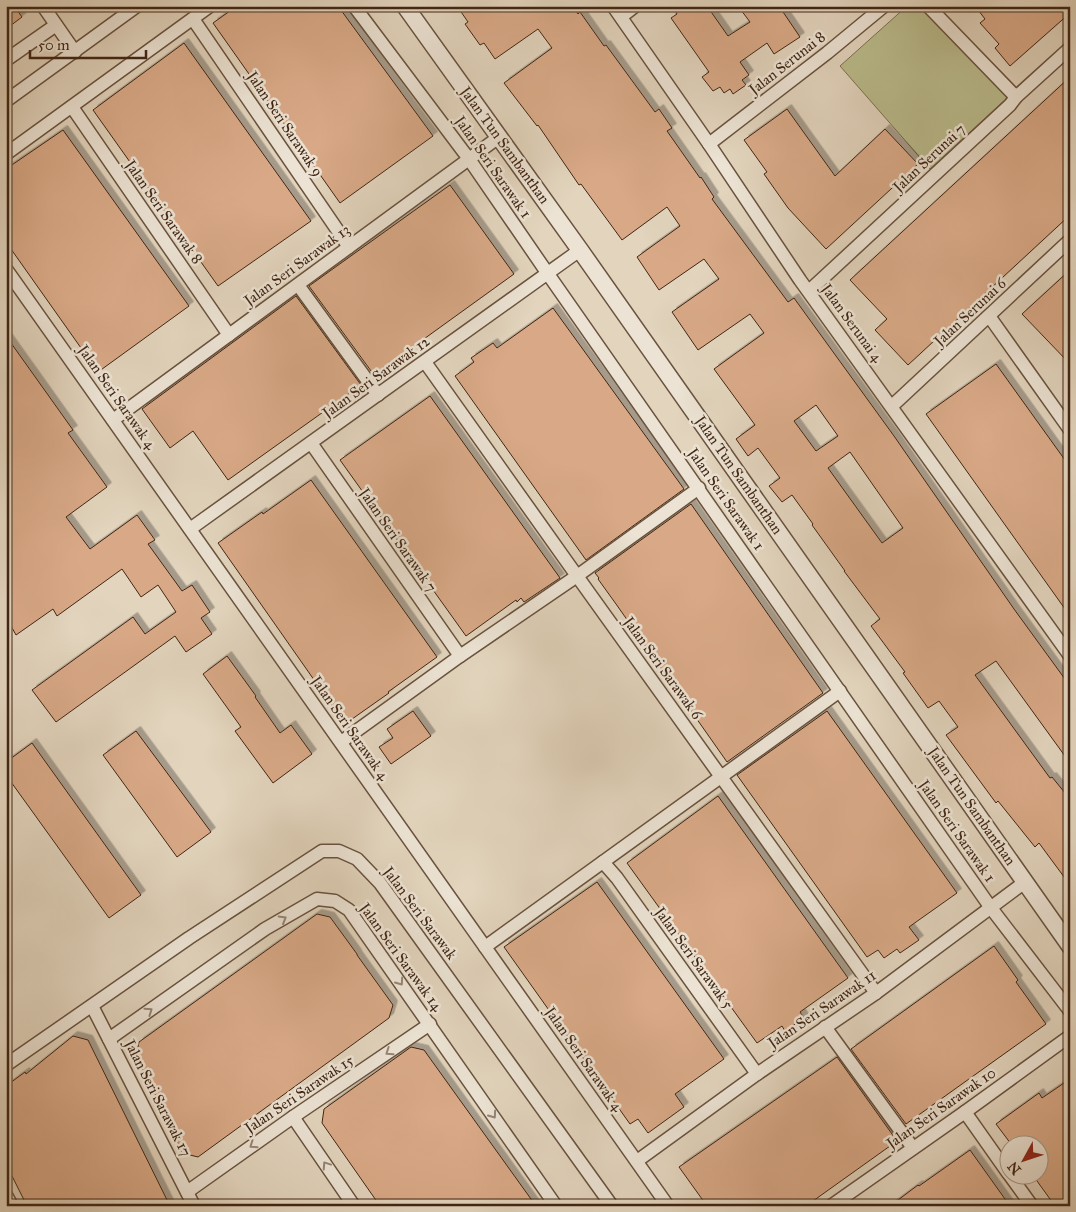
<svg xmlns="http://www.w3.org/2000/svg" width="1076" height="1212" viewBox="0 0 1076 1212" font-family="'IM FELL Great Primer',serif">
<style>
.green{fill:#babb8c;stroke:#7e7050}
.building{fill:#d9a987;stroke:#412614;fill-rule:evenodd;filter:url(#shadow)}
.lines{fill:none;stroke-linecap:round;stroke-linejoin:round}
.minor-casing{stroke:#69523e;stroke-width:15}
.tertiary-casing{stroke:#69523e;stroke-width:19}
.minor{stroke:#ece3d4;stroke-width:12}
.tertiary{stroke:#ece3d4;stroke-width:16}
.oneway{stroke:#968474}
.labels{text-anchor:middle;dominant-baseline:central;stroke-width:5;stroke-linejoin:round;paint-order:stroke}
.street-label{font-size:15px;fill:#412614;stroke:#ece3d4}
</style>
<defs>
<filter id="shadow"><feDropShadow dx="4.5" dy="-4.5" stdDeviation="0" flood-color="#0004"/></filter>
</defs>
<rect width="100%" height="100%" fill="#e2d4bd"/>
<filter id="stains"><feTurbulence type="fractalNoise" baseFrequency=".004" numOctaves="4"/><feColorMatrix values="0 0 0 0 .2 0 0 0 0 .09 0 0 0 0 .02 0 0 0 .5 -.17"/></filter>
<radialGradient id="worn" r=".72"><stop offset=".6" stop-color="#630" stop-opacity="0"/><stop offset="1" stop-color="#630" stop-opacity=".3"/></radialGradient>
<path class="green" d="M907,6H921L1009,96L930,169L840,66Z"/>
<g class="building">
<path d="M6,6H14L22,17L6,29Z"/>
<path d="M237,6H338L433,136L340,203L213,23Z"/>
<path d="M457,6H573L578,14L580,12L604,46L606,45L655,112L659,109L672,128L667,131L700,178L701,177L714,197L712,199L788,302L794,298L894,436L1014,609L1070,686V763L996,661L975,675L1050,778L1052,777L1070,799V885L1039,843L1035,847L998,801L996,803L946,735L958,727L939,701L928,708L903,673L905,672L871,626L880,619L844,571H845L812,525L813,524L792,495L782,502L769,486L780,478L758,448L748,456L736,439L755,425L714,369L764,333L750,314L698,350L672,312L719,279L704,259L659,290L637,257L680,226L667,207L622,240L581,184L579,185L538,125L537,126L504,83L552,48L538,29L495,59L484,43L480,45L465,24L468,22ZM816,405L838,436L816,451L794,421ZM850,452L903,528L882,543L828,468Z"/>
<path d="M672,6H707L728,36L750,22L738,6H779L800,37L774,54L767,43L740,62L749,75L742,80L746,85L733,94L730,89L724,93L720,87L713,91L702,77L709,72L671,18L677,14Z"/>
<path d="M975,6H1070V13L1010,66L995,48L999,44L980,23L985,19Z"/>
<path d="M184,43L311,221L218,286L93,110Z"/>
<path d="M1070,77V215L908,365L875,330L887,319L850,280Z"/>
<path d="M787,109L835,176L885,129L918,164L826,249L788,208L764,174L767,172L744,140Z"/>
<path d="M63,130L189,306L98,372L6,242V169Z"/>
<path d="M450,185L514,274L374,375L309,286Z"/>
<path d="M1070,270V364L1022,314Z"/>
<path d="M296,296L361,385L228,480L193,431L170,448L142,409Z"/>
<path d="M553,308L684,489L586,560L455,376L474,362L471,358L493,343L497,348Z"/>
<path d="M6,336L73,430L68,433L107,487L66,517L90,549L137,515L155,540L148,544L182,591L192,585L210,612L201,618L212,634L186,652L175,636L56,722L32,690L133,617L145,634L176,612L158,585L141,597L122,569L57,616L53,609L16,635L11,626L6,630Z"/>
<path d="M996,364L1070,467V616L926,414Z"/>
<path d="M430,396L560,578L524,602L521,598L517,602L516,600L466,636L340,460Z"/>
<path d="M311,480L437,657L388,692L389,693L345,724L218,543L262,512L263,514Z"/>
<path d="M691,504L823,693L727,762L616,604L598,579L599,578L595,573Z"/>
<path d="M227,656L256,696L255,697L280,733L291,725L312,754L273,783L235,731L241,727L203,674Z"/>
<path d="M413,711L431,736L391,764L379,747L393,738L387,729Z"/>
<path d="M827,711L957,893L909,927L919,940L900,953L897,949L884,958L878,950L867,957L737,775Z"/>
<path d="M136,731L211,832L177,857L103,755Z"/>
<path d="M32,743L141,895L109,918L6,775V762Z"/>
<path d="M718,796L848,978L800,1012L804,1018L785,1031L782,1026L757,1043L627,863Z"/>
<path d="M597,882L724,1059L675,1094L684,1107L648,1133L638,1119L630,1124L504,947Z"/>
<path d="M317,914L330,917L357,954V955L393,1005L389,1018L198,1157L182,1153L159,1097L157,1098L136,1057L139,1042Z"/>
<path d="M994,946L1018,980L1016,982L1046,1024L906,1124L851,1049Z"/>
<path d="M73,1036L88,1040L170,1206H27L6,1164V1086L25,1072L26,1074Z"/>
<path d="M411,1047L424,1050L536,1206H380L322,1123L324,1109Z"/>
<path d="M837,1057L897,1141L806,1206H707L679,1167Z"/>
<path d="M1070,1079V1206H1055L1032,1174H1038V1144H1011L996,1124L1039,1093L1042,1098Z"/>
<path d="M970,1150L1010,1206H890L918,1185L919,1186Z"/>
</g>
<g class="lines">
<g class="minor-casing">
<g id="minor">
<path d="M43,6L75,52"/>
<path d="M354,6L469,159L548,274L991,908L1070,1011"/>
<path d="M613,6L709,144L800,280L1070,656"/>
<path d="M928,6L1016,97"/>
<path d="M621,17L635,6"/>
<path d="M193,19L349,247"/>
<path d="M6,60L56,25"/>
<path d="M6,101L137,6"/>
<path d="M72,107L229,335"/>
<path d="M709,144L827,53L884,6"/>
<path d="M6,154L210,6"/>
<path d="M6,269L668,1206"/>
<path d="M298,285L378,395"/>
<path d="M809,291L1010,105L1016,97L1070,48"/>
<path d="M989,316L1070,430"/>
<path d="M425,362L577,576L876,993"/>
<path d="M892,406L1070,240"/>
<path d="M113,420L499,137"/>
<path d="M311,443L460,656"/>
<path d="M190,529L580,250"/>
<path d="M341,742L460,656L577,576L699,488"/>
<path d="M603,862L617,878L757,1074"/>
<path d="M485,947L840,691"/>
<path d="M92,1006L194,1206"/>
<path d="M825,1027L913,1148"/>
<path d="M109,1039L265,929L317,899L335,901L349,910L556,1206"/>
<path d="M6,1065L189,938L322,851H339L357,859L380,883L612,1206"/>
<path d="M965,1112L1008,1173"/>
<path d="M293,1117L354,1206"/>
<path d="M637,1161L757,1074L876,993L1025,882"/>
<path d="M1009,1174L1032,1206"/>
<path d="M187,1192L293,1117L430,1024"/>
<path d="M6,1195L12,1206"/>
<path d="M831,1206L965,1112L1070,1036"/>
</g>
</g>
<g class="tertiary-casing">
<path id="tertiary" d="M405,6L580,250L1070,946"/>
</g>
<use href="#minor" class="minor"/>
<use href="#tertiary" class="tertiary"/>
</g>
<defs><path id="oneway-chevron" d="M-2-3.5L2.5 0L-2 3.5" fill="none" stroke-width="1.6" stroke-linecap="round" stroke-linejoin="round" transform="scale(1.25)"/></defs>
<g class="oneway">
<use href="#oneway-chevron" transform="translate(283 919) rotate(-30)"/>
<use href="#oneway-chevron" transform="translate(400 982) rotate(55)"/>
<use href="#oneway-chevron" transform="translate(149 1011) rotate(-35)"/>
<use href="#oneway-chevron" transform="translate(389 1052) rotate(146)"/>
<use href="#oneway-chevron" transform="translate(493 1115) rotate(55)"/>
<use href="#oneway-chevron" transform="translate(253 1145) rotate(145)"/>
<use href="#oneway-chevron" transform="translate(326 1165) rotate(-124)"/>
</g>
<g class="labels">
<g class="street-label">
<text transform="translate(787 63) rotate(-38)">Jalan Serunai 8</text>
<text transform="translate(285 124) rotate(56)">Jalan Seri Sarawak 9</text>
<text transform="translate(505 145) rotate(54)">Jalan Tun Sambanthan</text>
<text transform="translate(929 158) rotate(-43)">Jalan Serunai 7</text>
<text transform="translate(493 167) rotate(55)">Jalan Seri Sarawak 1</text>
<text transform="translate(164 212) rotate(55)">Jalan Seri Sarawak 8</text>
<text transform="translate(297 265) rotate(-36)">Jalan Seri Sarawak 13</text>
<text transform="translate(970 312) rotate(-43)">Jalan Serunai 6</text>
<text transform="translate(852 323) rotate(54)">Jalan Serunai 4</text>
<text transform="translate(376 377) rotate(-36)">Jalan Seri Sarawak 12</text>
<text transform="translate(117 397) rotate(55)">Jalan Seri Sarawak 4</text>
<text transform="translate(739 475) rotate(55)">Jalan Tun Sambanthan</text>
<text transform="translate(726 499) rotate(55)">Jalan Seri Sarawak 1</text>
<text transform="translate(398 540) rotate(55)">Jalan Seri Sarawak 7</text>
<text transform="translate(663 668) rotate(54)">Jalan Seri Sarawak 6</text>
<text transform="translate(350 728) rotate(55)">Jalan Seri Sarawak 4</text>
<text transform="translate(972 806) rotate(55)">Jalan Tun Sambanthan</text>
<text transform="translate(957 831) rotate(55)">Jalan Seri Sarawak 1</text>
<text transform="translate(420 913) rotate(53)">Jalan Seri Sarawak</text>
<text transform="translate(401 957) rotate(54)">Jalan Seri Sarawak 14</text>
<text transform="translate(694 958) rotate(54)">Jalan Seri Sarawak 5</text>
<text transform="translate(822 1009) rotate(-34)">Jalan Seri Sarawak 11</text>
<text transform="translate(584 1059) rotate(55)">Jalan Seri Sarawak 4</text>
<text transform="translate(299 1094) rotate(-34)">Jalan Seri Sarawak 15</text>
<text transform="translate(158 1098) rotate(63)">Jalan Seri Sarawak 17</text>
<text transform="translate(941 1108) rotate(-35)">Jalan Seri Sarawak 10</text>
</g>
</g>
<rect width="1076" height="1212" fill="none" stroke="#e2d4bd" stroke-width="25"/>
<rect x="8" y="8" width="1061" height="1197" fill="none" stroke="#412614" stroke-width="2.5"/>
<rect x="12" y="12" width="1051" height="1187" fill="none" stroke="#412614"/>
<g transform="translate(1024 1160) rotate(230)"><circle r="24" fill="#ece3d4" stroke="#a89787"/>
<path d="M0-4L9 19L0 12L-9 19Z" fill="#8f2418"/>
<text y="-8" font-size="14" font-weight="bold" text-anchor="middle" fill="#412614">N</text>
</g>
<path d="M30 50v8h116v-8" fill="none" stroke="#412614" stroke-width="2.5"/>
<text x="38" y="50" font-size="15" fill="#412614" stroke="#ece3d4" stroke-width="4" paint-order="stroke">50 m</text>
<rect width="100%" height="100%" filter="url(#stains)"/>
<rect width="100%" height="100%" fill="url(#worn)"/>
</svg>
